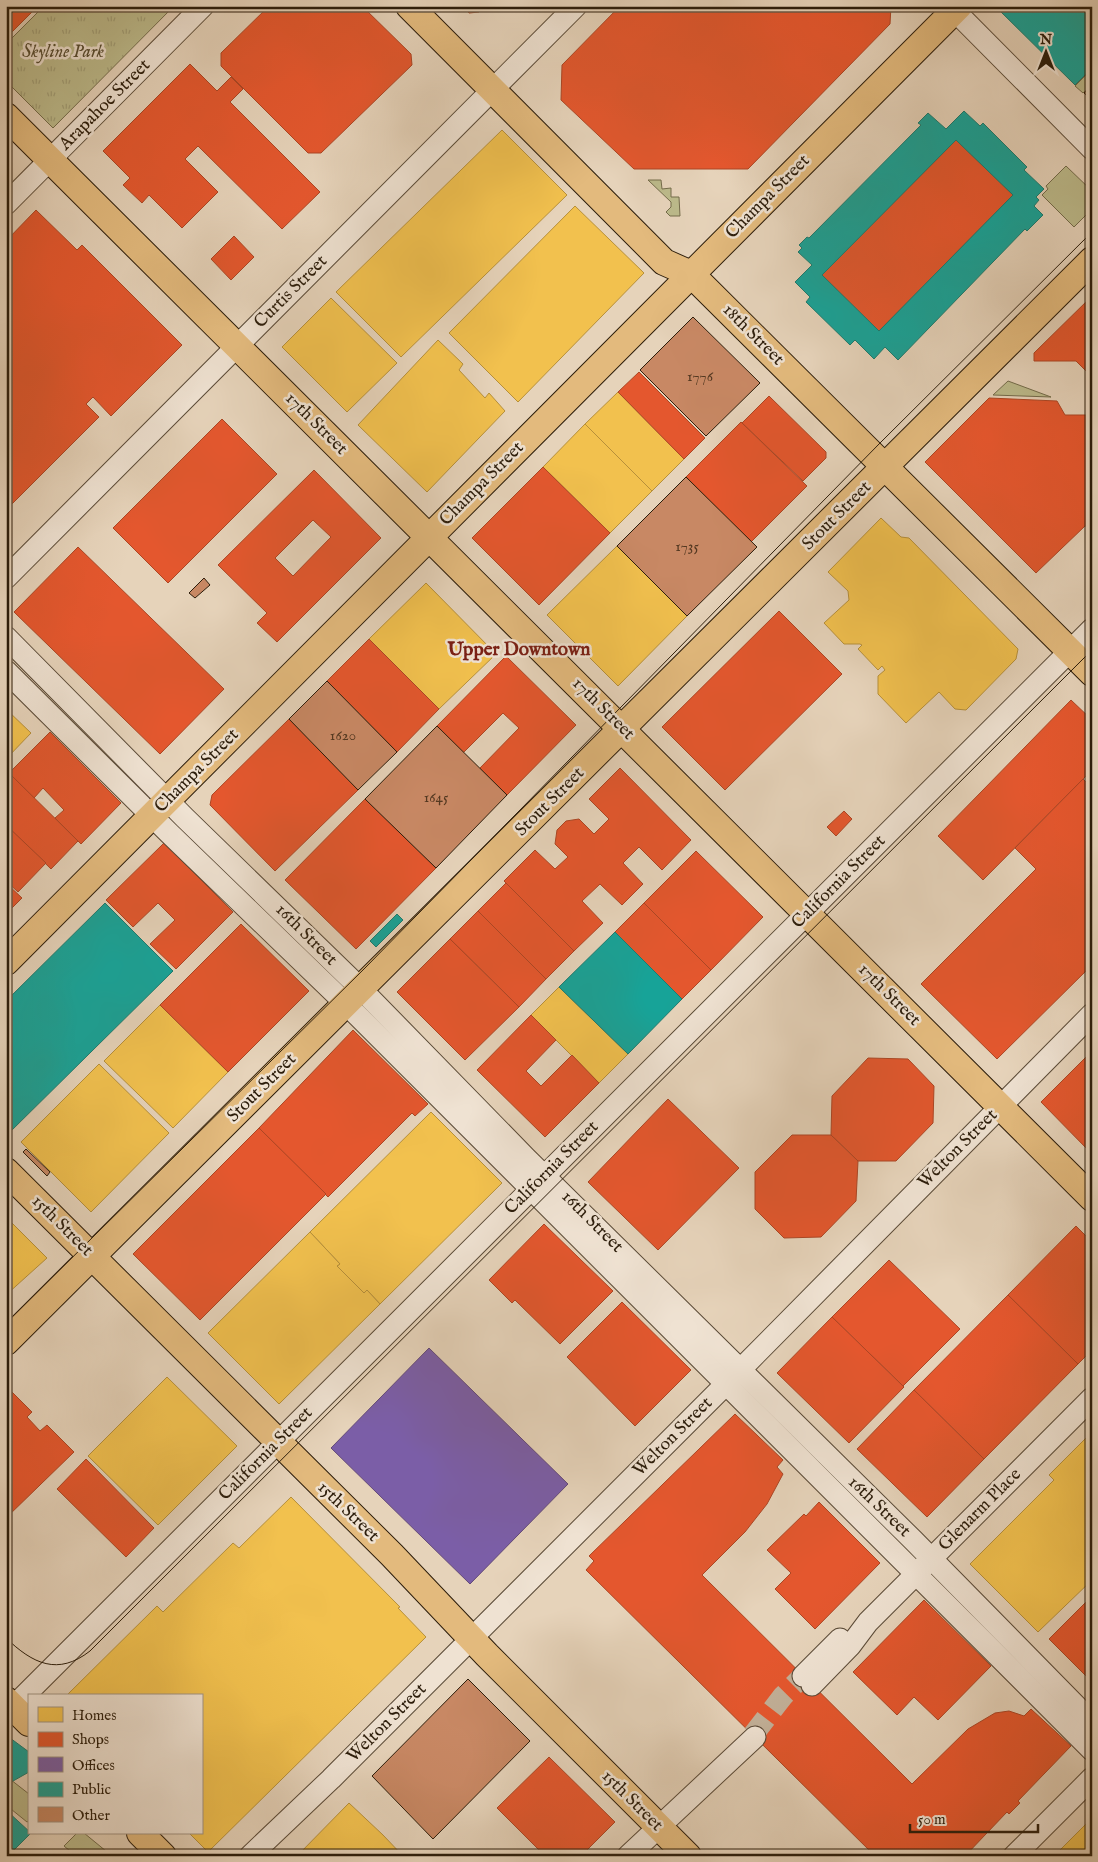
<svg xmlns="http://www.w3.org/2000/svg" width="1098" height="1862" viewBox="0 0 1098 1862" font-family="'IM FELL English',serif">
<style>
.grass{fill:#bcba8b;stroke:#746c4b}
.park{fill:url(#park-tufts);stroke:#746c4b}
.homes{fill:#f2c14e;stroke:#b7903a}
.shops{fill:#e4572e;stroke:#ad4624;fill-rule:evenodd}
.offices{fill:#7b5ea7;stroke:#634a78}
.public{fill:#17a398;stroke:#1d7b6e;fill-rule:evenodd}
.building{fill:#c88864;stroke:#2c1d0b}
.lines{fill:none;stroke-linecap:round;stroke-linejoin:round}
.minor-tunnel{stroke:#c1af97;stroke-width:21;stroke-dasharray:21 11;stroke-linecap:butt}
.minor-casing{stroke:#5a4a37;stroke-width:23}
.major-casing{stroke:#2c1d0b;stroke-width:28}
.minor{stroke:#efe2d2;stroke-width:21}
.major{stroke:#e3ba7d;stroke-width:26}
.tram{stroke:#2c1d0b;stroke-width:1}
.labels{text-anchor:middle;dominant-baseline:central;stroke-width:5;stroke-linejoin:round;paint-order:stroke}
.number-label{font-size:15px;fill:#533821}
.park-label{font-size:18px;font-style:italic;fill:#574c31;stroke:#efe2d2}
.street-label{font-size:18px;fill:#2c1d0b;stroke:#efe2d2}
.neighbourhood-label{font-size:19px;font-weight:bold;fill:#7a1f14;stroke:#efe2d2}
</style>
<defs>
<pattern id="park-tufts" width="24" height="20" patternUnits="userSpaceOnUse" patternTransform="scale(1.25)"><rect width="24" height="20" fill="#bcba8b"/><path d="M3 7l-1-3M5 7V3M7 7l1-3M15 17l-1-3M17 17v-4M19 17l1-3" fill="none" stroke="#a29f77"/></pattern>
</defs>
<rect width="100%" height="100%" fill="#e6d3ba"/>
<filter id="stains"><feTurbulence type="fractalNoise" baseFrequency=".004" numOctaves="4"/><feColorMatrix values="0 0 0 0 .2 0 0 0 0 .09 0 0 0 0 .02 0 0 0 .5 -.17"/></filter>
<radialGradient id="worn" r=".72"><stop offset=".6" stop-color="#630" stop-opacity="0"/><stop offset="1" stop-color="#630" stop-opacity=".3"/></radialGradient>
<g class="grass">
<path d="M1092,69V84L1083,93L1075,86Z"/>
<path d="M1066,166L1092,191V209L1074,227L1042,195L1048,189L1046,186Z"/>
<path d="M648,180H661L662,189L671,188V197H679L680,216H670L666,212L671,207V202Z"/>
<path d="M1008,381L1051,397L993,395Z"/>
<path d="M6,1776L29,1794V1821L27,1822L6,1805Z"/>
<path d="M77,1833H84L112,1856H76L64,1846Z"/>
</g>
<path class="park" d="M44,6H174L53,128L6,81V44Z"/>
<g class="homes">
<path d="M502,130L567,195L401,357L336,292Z"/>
<path d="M575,206L644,273L518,402L449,333Z"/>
<path d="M331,298L397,363L347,412L282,347Z"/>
<path d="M438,340L463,364L459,370L485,398L489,393L505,411L427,492L358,425Z"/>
<path d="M618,392L684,459L652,491L585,424Z"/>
<path d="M585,424L652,491L610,533L543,467Z"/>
<path d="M881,518L901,537L909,538L1018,649L1016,659L966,710L955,709L939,692L906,723L878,694V676L885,670L882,666L878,670L858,649L862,645L860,644H844L824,623L849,600L848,591L828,572Z"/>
<path d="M617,546L687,616L618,686L547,615Z"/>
<path d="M426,583L496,654L439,709L369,639Z"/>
<path d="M6,709L31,733L6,759Z"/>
<path d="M559,987L628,1054L599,1083L531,1015Z"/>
<path d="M160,1005L228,1072L173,1128L104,1061Z"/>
<path d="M99,1064L169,1133L91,1212L21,1142Z"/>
<path d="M431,1112L502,1183L380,1304L367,1290L364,1293L337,1266L340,1264L310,1232Z"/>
<path d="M6,1217L47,1258L6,1295Z"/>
<path d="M310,1232L340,1264L337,1266L364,1293L367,1290L380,1304L279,1404L208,1333Z"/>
<path d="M167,1377L237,1446L158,1525L88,1456Z"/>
<path d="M1088,1436L1092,1440V1580L1038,1632L970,1564L1054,1480L1049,1475Z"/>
<path d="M291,1497L400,1607L398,1608L426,1637L208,1852L189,1833H201V1696H66L157,1606L163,1612L233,1543L239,1548Z"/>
<path d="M349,1803L383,1835L403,1856H297Z"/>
<path d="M1092,1818V1856H1054Z"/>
</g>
<g class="shops">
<path d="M6,6H38L6,38Z"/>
<path d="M269,6H362L411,54L412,65L321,153H308L221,66V53Z"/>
<path d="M462,6H485L479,12L469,13Z"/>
<path d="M620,6H891L890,24L748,169H634L561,100L562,65Z"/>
<path d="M190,64L217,91L231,77L243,89L230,102L320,192L282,229L198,146L185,159L218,192L182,228L149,195L142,203L123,185L130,178L103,151Z"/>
<path d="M956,140L1013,195L879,331L822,275Z"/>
<path d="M36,210L77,250L82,245L182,345L111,416L93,397L86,404L99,417L6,510V241Z"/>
<path d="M234,236L254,257L231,280L211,259Z"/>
<path d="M1092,296V377L1076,361H1034V353Z"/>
<path d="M639,372L705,438L684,459L618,392Z"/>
<path d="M769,396L826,452V458L803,481L742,423Z"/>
<path d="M989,398L1057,401L1065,415H1092V526H1085L1036,573L925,462Z"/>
<path d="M222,419L277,474L168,583L113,528Z"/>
<path d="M741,422L807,486L751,542L686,477Z"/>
<path d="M543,467L610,533L539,605L472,538Z"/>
<path d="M314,470L381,538L277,642L257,623L267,613L218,565ZM313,520L331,537L293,576L275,558Z"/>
<path d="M78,547L224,689L160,754L14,612Z"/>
<path d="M779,611L842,674L725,790L662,727Z"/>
<path d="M369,639L439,709L397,752L327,681Z"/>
<path d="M506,656L576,725L507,795L480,768L519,728L503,713L463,753L437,726Z"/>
<path d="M1071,700L1092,720V770L983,880L938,836Z"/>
<path d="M289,719L358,790L275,871L210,805L212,795Z"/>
<path d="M50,732L121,803L81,844L55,818L64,810L43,788L34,798L9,773Z"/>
<path d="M620,768L691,840L662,870L639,847L623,863L643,884L622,905L600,884L582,901L603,923L574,951L504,881L535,850L555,869L568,857L555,844L557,830L566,821L579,819L594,834L609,819L589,799Z"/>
<path d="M9,773L78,841L51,869L6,825V776Z"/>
<path d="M1083,779L1092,788V965L997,1059L921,984L1036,869L1015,848Z"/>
<path d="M365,799L436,868L356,949L285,880Z"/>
<path d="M844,811L852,819L836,836L827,827Z"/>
<path d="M6,825L46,863L18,892L6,881Z"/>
<path d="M164,843L233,912L176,969L150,944L175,920L158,903L133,927L106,900Z"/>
<path d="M696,851L763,917L711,970L644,903Z"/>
<path d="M6,883L22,898L7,913L6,912Z"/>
<path d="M506,883L574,951L546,979L478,911Z"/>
<path d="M644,903L711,970L682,999L615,932Z"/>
<path d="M478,911L546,979L519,1007L450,939Z"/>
<path d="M241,924L309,991L228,1072L160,1005Z"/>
<path d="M450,939L519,1007L465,1060L397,992Z"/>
<path d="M531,1015L556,1040L526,1071L541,1086L572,1055L599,1083L545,1137L477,1070Z"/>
<path d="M353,1030L428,1104L415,1116L412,1113L328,1197L259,1128Z"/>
<path d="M1092,1051V1149L1089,1151L1041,1102Z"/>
<path d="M868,1058L908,1059L934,1086L933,1123L896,1161H858L831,1135L832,1096Z"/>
<path d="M668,1099L739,1168L658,1250L588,1182Z"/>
<path d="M259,1128L326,1194L200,1320L133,1254Z"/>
<path d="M792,1135H831L858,1161L856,1201L821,1237L784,1238L755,1209V1172Z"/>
<path d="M544,1224L613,1291L560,1344L515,1300L512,1303L489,1280Z"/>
<path d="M1076,1226L1092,1242V1350L1078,1364L1008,1295Z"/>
<path d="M889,1260L960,1329L903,1386L832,1317Z"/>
<path d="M1008,1295L1078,1364L984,1459L914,1390Z"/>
<path d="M622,1302L691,1370L635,1426L567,1357Z"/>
<path d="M832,1317L904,1387L849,1443L777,1373Z"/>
<path d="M10,1390L32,1412L27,1417L40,1431L47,1425L74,1452L6,1518V1393Z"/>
<path d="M914,1390L984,1459L927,1517L857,1449Z"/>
<path d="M735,1414L783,1460L777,1467L783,1474L767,1504L745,1532L702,1575L912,1784L968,1729L995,1713L1009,1711L1024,1716L1031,1709L1071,1746L1018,1801L1020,1803L1009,1814L1007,1812L965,1856H875L586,1570L594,1561L589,1556Z"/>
<path d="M86,1459L154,1528L126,1557L57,1489Z"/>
<path d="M819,1502L880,1563L815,1629L775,1589L791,1573L767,1550L804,1514L806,1516Z"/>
<path d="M1092,1596V1682L1049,1639Z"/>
<path d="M924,1600L991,1666L938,1720L914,1697L897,1715L853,1672Z"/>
<path d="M549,1757L615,1822L581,1856H545L497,1808Z"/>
</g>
<path class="offices" d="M429,1348L568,1484L470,1584L331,1448Z"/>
<g class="public">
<path d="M1003,6H1092V68L1075,85L999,10Z"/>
<path d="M964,111L980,126L983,123L1027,167L1024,170L1044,189L1036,197L1039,200L1034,206L1043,215L1027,231L1025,229L898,360L885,347L874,359L855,340L850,345L806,302L810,297L795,282L812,265L798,252L802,248L799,245L807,237L809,238L921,125L918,123L928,113L946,129ZM956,140L1013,195L879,331L822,275Z"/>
<path d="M105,903L173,971L9,1133L6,1130V1001Z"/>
<path d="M397,914L403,920L376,947L370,941Z"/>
<path d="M615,932L682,999L628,1054L559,987Z"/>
<path d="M6,1735L29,1752V1772L6,1785Z"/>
<path d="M6,1810L31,1833L8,1856H6Z"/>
</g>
<g class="building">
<path d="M1092,85V101L1084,93Z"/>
<path d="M693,317L760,383L706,436L640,370Z"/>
<path d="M686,477L757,547L687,616L617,546Z"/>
<path d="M204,578L210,585L195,598L189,593Z"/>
<path d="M327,681L397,752L358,790L289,719Z"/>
<path d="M437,726L507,795L436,868L365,799Z"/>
<path d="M26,1149L50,1172L47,1176L23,1152Z"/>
<path d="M468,1679L530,1741L433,1839L372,1776Z"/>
</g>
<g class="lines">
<path class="minor-tunnel" d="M753,1735L783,1696L803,1676"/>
<g class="minor-casing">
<g id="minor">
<path d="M950,6L1092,149"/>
<path d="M6,204L203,6"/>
<path d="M6,578L576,6"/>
<path d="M6,637L185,818L361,989L526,1158L913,1540L1092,1722"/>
<path d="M6,671L169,833L346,1004L1092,1750"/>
<path d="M803,1676L840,1639"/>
<path d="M812,1685L850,1646L868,1622L1092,1398"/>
<path d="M13,1707L1092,629"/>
<path d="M250,1856L331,1779L741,1369L1092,1014"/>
<path d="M628,1856L755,1737"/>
<path d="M1014,1856L1092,1778"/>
</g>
</g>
<g class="major-casing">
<g id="major">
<path d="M409,6L664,262L691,274L1092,673"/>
<path d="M6,116L1092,1198"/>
<path d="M6,962L959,6"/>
<path d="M6,1171L392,1555L487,1655L688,1856"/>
<path d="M6,1342L1092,260"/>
<path d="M6,1700L29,1723"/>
<path d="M140,1833L163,1856"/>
</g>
</g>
<use href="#minor" class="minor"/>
<use href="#major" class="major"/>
<g class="tram">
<path d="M6,1323L365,968L880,443L1092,232"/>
<path d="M6,1638C33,1664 58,1676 90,1651L1092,650"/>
</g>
</g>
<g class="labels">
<g class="number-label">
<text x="700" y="376">1776</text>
<text x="687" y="546">1735</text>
<text x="343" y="735">1620</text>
<text x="436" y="797">1645</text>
</g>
<g class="park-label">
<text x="63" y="52">Skyline Park</text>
</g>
<g class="street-label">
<text transform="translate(105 105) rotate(-45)">Arapahoe Street</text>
<text transform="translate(768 197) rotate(-45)">Champa Street</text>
<text transform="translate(291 292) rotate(-45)">Curtis Street</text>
<text transform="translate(753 335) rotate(45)">18th Street</text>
<text transform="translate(316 424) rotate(45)">17th Street</text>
<text transform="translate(482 484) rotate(-45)">Champa Street</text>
<text transform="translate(837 516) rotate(-45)">Stout Street</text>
<text transform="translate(603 709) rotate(45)">17th Street</text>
<text transform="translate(197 771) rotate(-45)">Champa Street</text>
<text transform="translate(550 802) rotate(-45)">Stout Street</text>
<text transform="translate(839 882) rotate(-45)">California Street</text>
<text transform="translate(306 935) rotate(45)">16th Street</text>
<text transform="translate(889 995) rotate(45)">17th Street</text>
<text transform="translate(262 1088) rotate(-45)">Stout Street</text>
<text transform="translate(958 1149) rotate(-45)">Welton Street</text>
<text transform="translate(552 1168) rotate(-45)">California Street</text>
<text transform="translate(592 1222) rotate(45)">16th Street</text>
<text transform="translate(62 1226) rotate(45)">15th Street</text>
<text transform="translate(673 1437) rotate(-45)">Welton Street</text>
<text transform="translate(266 1454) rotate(-45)">California Street</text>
<text transform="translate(879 1507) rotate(44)">16th Street</text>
<text transform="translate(980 1510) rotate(-45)">Glenarm Place</text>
<text transform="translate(348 1512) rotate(44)">15th Street</text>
<text transform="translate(387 1723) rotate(-45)">Welton Street</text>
<text transform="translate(632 1801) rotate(45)">15th Street</text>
</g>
<g class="neighbourhood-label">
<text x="519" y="650">Upper Downtown</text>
</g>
</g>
<rect width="1098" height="1862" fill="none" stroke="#e6d3ba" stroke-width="25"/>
<rect x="8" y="8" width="1083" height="1847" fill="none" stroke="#2c1d0b" stroke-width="2.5"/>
<rect x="12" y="12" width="1073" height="1837" fill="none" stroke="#2c1d0b"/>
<rect x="28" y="1694" width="175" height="140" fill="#efe2d2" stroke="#a19382"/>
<rect x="38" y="1707" width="25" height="15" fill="#f2c14e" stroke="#a19382"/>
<text x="72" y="1720" font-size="15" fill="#2c1d0b">Homes</text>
<rect x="38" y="1732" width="25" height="15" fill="#e4572e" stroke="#a19382"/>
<text x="72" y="1744" font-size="15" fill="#2c1d0b">Shops</text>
<rect x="38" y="1757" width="25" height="15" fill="#7b5ea7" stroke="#a19382"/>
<text x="72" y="1770" font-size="15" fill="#2c1d0b">Offices</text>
<rect x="38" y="1782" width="25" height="15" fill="#17a398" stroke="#a19382"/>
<text x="72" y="1794" font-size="15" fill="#2c1d0b">Public</text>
<rect x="38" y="1807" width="25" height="15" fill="#c88864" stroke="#a19382"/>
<text x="72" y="1820" font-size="15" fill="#2c1d0b">Other</text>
<g transform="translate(1046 52)" stroke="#efe2d2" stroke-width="4" paint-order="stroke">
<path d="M0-4L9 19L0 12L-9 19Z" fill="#2c1d0b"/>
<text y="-8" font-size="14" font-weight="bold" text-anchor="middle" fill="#2c1d0b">N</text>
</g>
<path d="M910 1824v8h128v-8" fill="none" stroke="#2c1d0b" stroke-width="2.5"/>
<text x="918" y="1824" font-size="15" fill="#2c1d0b" stroke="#efe2d2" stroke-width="4" paint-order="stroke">50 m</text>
<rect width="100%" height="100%" filter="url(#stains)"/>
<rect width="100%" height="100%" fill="url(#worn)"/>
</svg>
